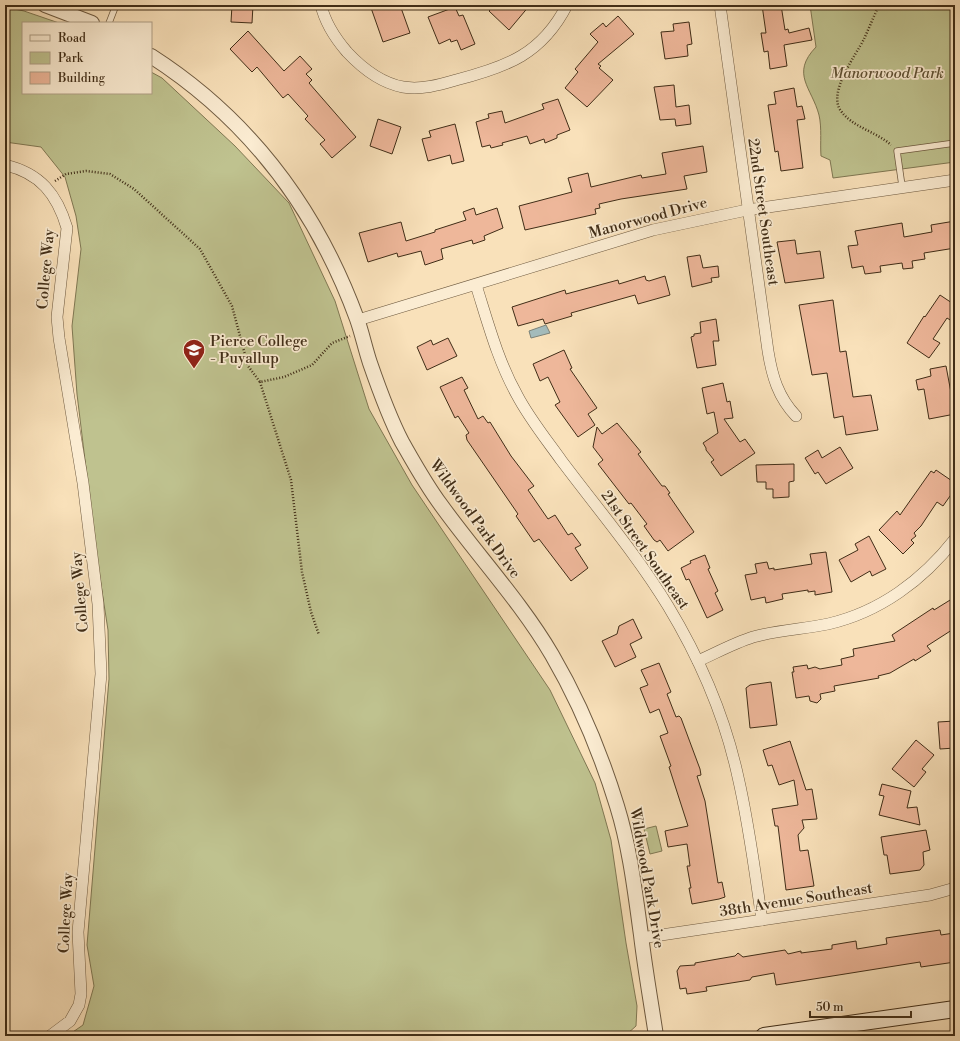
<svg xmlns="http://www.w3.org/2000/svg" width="960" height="1041" viewBox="0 0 960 1041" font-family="'Libre Bodoni',serif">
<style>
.green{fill:#bfc28f;stroke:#807853}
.water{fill:#a3bbbb;stroke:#7b8279}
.building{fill:#eeb79a;stroke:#402d17}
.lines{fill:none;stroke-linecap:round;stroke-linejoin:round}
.service-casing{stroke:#6e5a40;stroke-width:7}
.minor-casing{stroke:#6e5a40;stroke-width:12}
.tertiary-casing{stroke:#6e5a40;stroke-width:16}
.secondary-casing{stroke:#402d17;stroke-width:18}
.path{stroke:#402d17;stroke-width:2.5;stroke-dasharray:1 2;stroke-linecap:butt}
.service{stroke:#fbecd2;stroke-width:5.5}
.minor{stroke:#fbecd2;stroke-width:11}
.tertiary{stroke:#fbecd2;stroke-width:14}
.secondary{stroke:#fbecd2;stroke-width:16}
.labels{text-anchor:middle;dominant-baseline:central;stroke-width:3.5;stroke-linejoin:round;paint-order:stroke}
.park-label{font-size:15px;font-style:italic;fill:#605235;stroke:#fbecd2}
.street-label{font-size:15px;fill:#402d17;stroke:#fbecd2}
.poi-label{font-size:15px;fill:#402d17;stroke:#fbecd2;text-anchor:start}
</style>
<rect width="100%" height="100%" fill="#f9e1ba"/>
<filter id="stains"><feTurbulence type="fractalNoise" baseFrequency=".005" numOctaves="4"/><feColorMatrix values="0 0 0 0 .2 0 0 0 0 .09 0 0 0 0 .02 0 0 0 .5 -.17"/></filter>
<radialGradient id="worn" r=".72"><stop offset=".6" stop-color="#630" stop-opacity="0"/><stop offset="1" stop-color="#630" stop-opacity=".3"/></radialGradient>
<g class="green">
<path d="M810,5H955V162L833,178L830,160L821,156C820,143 822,128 819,115C812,88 790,74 816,47Z"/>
<path d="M5,7L24,11L59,23H23V93H151V72L162,78L235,146L289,203L335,301L369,409L412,485L550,690L595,783L611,840L626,943L637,1006L636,1026L627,1034L618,1036H67L83,1025L94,986L87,945L109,679L108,630L97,559L77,394L72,326L81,249L76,216L65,177L41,147L5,142Z"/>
<path d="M656,826L662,851L650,854L644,829Z"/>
</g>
<path class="water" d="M546,325L550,333L531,338L529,331Z"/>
<g class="building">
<path d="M232,5H253L252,23L231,22Z"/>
<path d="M370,5H400L410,33L383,42Z"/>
<path d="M495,5H530L509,30L489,11Z"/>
<path d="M762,5H781L785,30L788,29L789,33L809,28L812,40L784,45L787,66L770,69L768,51L764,52L761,33H766Z"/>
<path d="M455,7L459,16L463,15L475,44L461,50L457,40L451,42L450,39L439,44L428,17Z"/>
<path d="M618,16L634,34L598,64L601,66L599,68L613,80L587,107L565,88L578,72L575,69L598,42L590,34L603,23L606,27Z"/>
<path d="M689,22L692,44L687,45L688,56L665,59L661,32L674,31L673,24Z"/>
<path d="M248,31L284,71L300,56L312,69L306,74L312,80L309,83L356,137L332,158L320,144L325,140L305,119L308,116L288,94L283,98L257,67L252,72L230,49Z"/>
<path d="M674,85L676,107L689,105L691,124L676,126L675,119L660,120L654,87Z"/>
<path d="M794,88L797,107L802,106L805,119L797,120L803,168L781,171L778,151L775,152L768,105L776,104L774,92Z"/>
<path d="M558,99L570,130L557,135V138L545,143L544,139L530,144L527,136L502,143L503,145L491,148L490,145L482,147L476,122L489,118L488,114L502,111L505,123L544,109L542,104Z"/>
<path d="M378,119L401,127L392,154L370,146Z"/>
<path d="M455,124L464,161L452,164L450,155L428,161L422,139L431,137L429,131Z"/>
<path d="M703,146L707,172L684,176L687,189L621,199L599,204L600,208L595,209L596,214L525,230L519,206L572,192L568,178L588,173L591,187L641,175L642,178L666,174L662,153Z"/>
<path d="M474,208L476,215L497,208L503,228L484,236L485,240L473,244L472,240L441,249L443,259L425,265L421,251L398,257L397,253L368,262L359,233L401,222L406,241L435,232V230L466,220L463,212Z"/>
<path d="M955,221V248L924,253L925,259L912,261L913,268L903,269L902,263L880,266L881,272L865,274L863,266L852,268L848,246L858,245L855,231L902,223L904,237L932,232L931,225Z"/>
<path d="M795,240L797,254L820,251L824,278L785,283L777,242Z"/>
<path d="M700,255L703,268L718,266L719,277L711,278L712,282L692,287L687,257Z"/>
<path d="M645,276L646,280L649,281L665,276L670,295L638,304L635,295L571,313L572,316L545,324L543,319L518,326L512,307L565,290L566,294L618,280L619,284Z"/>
<path d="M940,295L955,305V323L947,318L933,339L940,343L929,358L907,343L924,316L925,317Z"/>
<path d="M833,300L840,352L846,351L853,397L871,395L878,430L846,435L843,416L834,418L827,373L812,375L799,305Z"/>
<path d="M716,319L719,341H713L716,365L697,368L691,337L694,336V334L701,333L700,322Z"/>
<path d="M448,338L457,356L427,370L417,347L431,340L433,345Z"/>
<path d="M564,350L572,368L570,369L597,408L588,414L595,425L578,437L555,405L560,402L548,377L540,381L533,364Z"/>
<path d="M946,366L955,414L929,419L924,389L918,390L916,380L931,376L930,369Z"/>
<path d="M462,377L468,388L464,390L478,419L483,416L488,423L490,422L511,456L534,486L528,490L548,519L555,515L568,535L572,533L581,545L575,548L588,568L571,581L539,539L534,542L516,516L518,514L467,440L466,435L469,433L458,416L455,418L440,387Z"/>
<path d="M723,383L727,402L730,401L733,418L724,419L740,442L745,439L755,453L721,476L711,462L714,460L706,450V448L703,443L718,433L714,412L707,414L702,388Z"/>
<path d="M617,423L641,452L638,454L662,486H665L670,493L668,494L694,532L668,551L660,540L657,542L654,540L644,526L647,524L631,503L629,504L598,464L603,460L593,447L597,427L602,434Z"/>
<path d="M840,447L853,468L826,484L818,472L815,474L805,458L818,450L822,458Z"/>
<path d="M794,464V481L789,482V497L773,498V489H766V482H757L756,465Z"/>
<path d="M936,470L955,483V489L943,506L937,502L921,526L914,533L916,536L911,540L914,543L903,554L879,530L897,511L900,515L931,471L934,473Z"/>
<path d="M869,536L886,569L872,576L870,571L851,582L839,560L858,550L855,544Z"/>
<path d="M826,552L832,592L815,595V591L808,592V590L782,594L783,599L766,603L765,597L751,600L745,575L757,573L755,564L767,562L769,569L774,568V570L812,564L810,554Z"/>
<path d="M705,555L710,568L708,569L718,591L715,593L723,610L707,618L689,579L686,580L681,568L691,563L690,561Z"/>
<path d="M955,597V628L927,646L931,651L915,661L914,659L890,673L878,676L879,678L834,686L835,691L820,694L821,699L817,703L810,701L809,696L796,698L792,672H794L793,667L807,665L808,669L815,667L820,669L842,665L841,659L854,656L853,649L895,641L892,635L933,608L934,610Z"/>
<path d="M633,619L642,638L630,644L636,657L615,667L602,641L617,634L619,626Z"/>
<path d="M659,663L671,692L667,694L676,717L679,716L681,718L700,769L701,775L697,776L705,801L718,883L722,882L725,897L719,899L692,904L689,888H691L687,866H690L687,844L668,847L665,831L688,826L669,767L671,766L660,736L668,733L659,709L650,713L640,688L648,685L641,670Z"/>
<path d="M771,682L777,725L750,728L746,688L750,685Z"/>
<path d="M955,721V748L940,749L938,722Z"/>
<path d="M916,740L934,755L922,769L926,772L914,787L892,769Z"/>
<path d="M790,741L806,790L812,789L817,819L802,820L804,828L798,835L800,851L808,850L814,886L786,890L778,826H775L772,809L798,805L794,780L779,785L772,765L768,766L763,750Z"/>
<path d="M882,784L911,791L907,808L917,807L920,825L879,815L884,796L879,795Z"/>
<path d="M926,830L930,850L923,852L924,865L920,870L890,874L887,855H884L881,837Z"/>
<path d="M940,930L941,935L954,933L955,962L921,967L920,962L776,985L774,973L752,977L750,980L706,987L707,991L687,994L686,988L680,989L677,971L680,966L695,965V963L735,956L738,953L743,957L785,950L788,954L801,951V953L832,949V945L856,941L857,949L887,944L886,938Z"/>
</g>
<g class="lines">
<g class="service-casing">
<g id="service">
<path d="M109,23L116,5"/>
<path d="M902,186L897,151L955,143"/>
</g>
</g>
<g class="minor-casing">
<g id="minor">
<path d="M321,5C325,23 335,38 347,52C362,68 381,83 403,87C421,90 439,85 456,80C507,67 542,54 567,5"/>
<path d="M720,5L768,351C772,376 778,397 796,416"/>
<path d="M5,165C40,173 57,194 67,228L57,317L59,338L83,483L98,604L101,674L78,932L81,994L79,1005L70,1021L50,1036"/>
<path d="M476,285C488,323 498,361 517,395C529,418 546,439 561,460C597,508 637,555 668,606C700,659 725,717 738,777C749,824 755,873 762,920"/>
<path d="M358,320L653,230L747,210L955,180"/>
<path d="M698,661C716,653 734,643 753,637C778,630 804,629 828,624C880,612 923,580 955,539"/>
<path d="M641,938L930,895L955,888"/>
</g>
</g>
<g class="tertiary-casing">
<g id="tertiary">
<path d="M45,5L92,23"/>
<path d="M151,56C249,119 317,210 357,319C362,333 365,348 370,363C379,389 389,417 402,442C414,463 426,485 441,505C477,555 521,602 552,655C580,703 601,754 617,806C630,848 635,892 641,935C645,969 651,1002 656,1036"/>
</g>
</g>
<g class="secondary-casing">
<path id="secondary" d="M764,1036L955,1009"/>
</g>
<g class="path">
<path d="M879,5C874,16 869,28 864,39C856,55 827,93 841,111C852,127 877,132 891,145"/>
<path d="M55,181L66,174L86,171L110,174L134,189L200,249L232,306L248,366L260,382L284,377L312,365L332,343L350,336"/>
<path d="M260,382L291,480L302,572L311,612L319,635"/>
<path d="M5,860H7"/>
</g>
<use href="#service" class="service"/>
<use href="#minor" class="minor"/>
<use href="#tertiary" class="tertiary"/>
<use href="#secondary" class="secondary"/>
</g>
<defs>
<g id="university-pin" transform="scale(1.15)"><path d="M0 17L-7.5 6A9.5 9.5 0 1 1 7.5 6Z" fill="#8f2418" stroke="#fbecd2"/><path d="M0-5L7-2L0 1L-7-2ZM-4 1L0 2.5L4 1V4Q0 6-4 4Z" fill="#fff"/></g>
</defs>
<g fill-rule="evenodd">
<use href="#university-pin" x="194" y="350"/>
</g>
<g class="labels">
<g class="park-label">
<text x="887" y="73">Manorwood Park</text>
</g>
<g class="street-label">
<text transform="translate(763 212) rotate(82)">22nd Street Southeast</text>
<text transform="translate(648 218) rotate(-15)">Manorwood Drive</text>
<text transform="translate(46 269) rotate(-85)">College Way</text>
<text transform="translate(475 519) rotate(54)">Wildwood Park Drive</text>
<text transform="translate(645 550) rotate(55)">21st Street Southeast</text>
<text transform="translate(80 592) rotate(-95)">College Way</text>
<text transform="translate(647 878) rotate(80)">Wildwood Park Drive</text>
<text transform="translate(796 900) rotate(-9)">38th Avenue Southeast</text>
<text transform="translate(66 913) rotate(-87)">College Way</text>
</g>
<g class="poi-label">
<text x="210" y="341">Pierce College<tspan x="210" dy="17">- Puyallup</tspan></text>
</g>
</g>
<rect width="960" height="1041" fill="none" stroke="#f9e1ba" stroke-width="20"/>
<rect x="6" y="6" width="948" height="1029" fill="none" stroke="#402d17" stroke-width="2"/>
<rect x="10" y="10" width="940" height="1021" fill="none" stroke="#402d17"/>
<rect x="22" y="22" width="130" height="72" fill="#fbecd2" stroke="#b0a087"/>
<rect x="30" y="35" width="20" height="6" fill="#fbecd2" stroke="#b0a087"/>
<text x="58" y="42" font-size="12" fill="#402d17">Road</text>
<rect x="30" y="52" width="20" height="12" fill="#bfc28f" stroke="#b0a087"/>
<text x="58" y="62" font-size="12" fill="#402d17">Park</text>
<rect x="30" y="72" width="20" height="12" fill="#eeb79a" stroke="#b0a087"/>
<text x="58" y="82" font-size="12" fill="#402d17">Building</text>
<path d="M810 1011v6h101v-6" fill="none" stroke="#402d17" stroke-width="2"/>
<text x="816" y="1011" font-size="12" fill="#402d17" stroke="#fbecd2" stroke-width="3" paint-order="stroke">50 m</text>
<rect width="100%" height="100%" filter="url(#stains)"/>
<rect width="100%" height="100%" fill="url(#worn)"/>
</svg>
